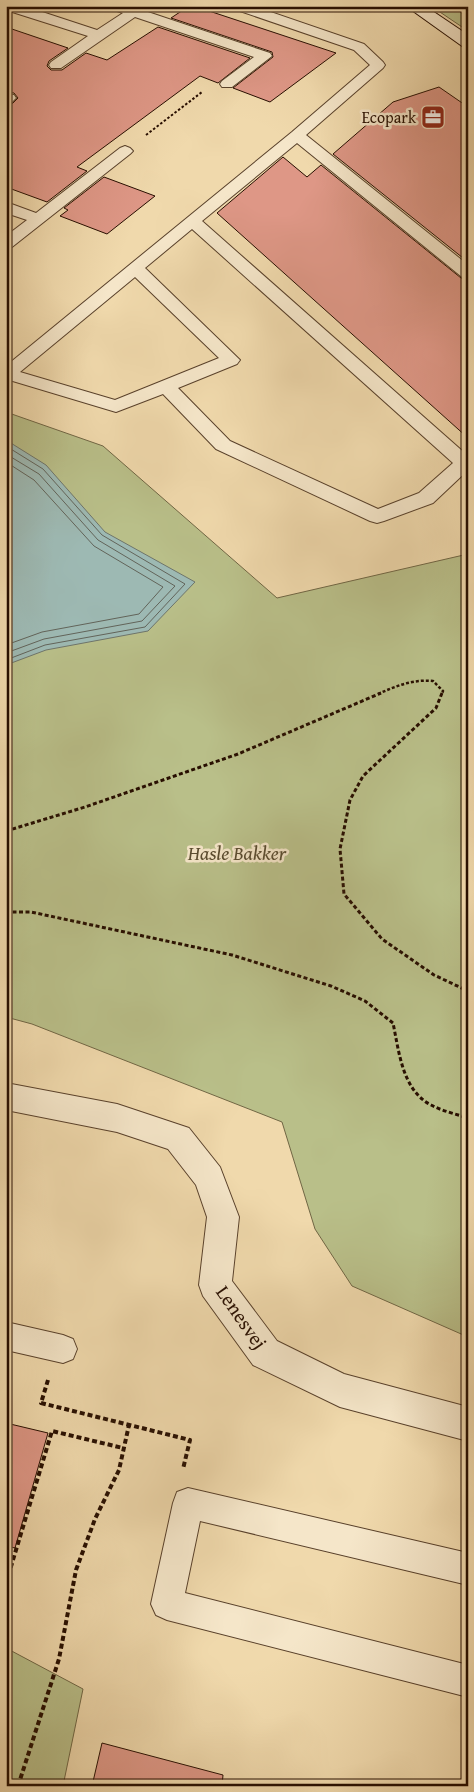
<svg xmlns="http://www.w3.org/2000/svg" width="474" height="1792" viewBox="0 0 474 1792" font-family="'Gentium Book Plus',serif">
<style>
.green{fill:#b9bf89;stroke:#706644}
.water{fill:#9db9b3;stroke:#6e756b}
.lines{fill:none;stroke-linecap:round;stroke-linejoin:round}
.shore{stroke:#62645a;stroke-width:1}
.building{fill:#de9786;stroke:#270e00}
.service-casing{stroke:#59412b;stroke-width:2}
.minor-casing{stroke:#59412b;stroke-width:2}
.secondary-casing{stroke:#270e00;stroke-width:2}
.path-far3{stroke:#270e00;stroke-width:2;stroke-dasharray:2.5 2;stroke-linecap:butt}
.path-far2{stroke:#270e00;stroke-width:2.5;stroke-dasharray:3 2;stroke-linecap:butt}
.path-far1{stroke:#270e00;stroke-width:3;stroke-dasharray:4 2.5;stroke-linecap:butt}
.path{stroke:#270e00;stroke-width:4;stroke-dasharray:5 3;stroke-linecap:butt}
.service{fill:#f5e6c9;fill-rule:evenodd}
.minor{fill:#f5e6c9;fill-rule:evenodd}
.secondary{fill:#f5e6c9;fill-rule:evenodd}
.labels{text-anchor:middle;dominant-baseline:central;stroke-width:5;stroke-linejoin:round;paint-order:stroke}
.far-poi-label{font-size:16px;fill:#270e00;stroke:#f5e6c9;text-anchor:end}
.park-label{font-size:20px;font-style:italic;fill:#5a4c30;stroke:#f5e6c9}
.street-label{font-size:20px;fill:#270e00;stroke:#f5e6c9}
</style>
<rect width="100%" height="100%" fill="#f0d9ac"/>
<filter id="stains"><feTurbulence type="fractalNoise" baseFrequency=".004" numOctaves="4"/><feColorMatrix values="0 0 0 0 .2 0 0 0 0 .09 0 0 0 0 .02 0 0 0 .5 -.17"/></filter>
<radialGradient id="worn" r=".72"><stop offset=".6" stop-color="#630" stop-opacity="0"/><stop offset="1" stop-color="#630" stop-opacity=".3"/></radialGradient>
<g class="green">
<path d="M431,6H451L468,17V31Z"/>
<path d="M6,412L103,446L277,598L468,554V1337L352,1286L315,1229L282,1122L32,1024L6,1017Z"/>
<path d="M6,1648L83,1689L63,1786H6Z"/>
</g>
<path class="water" d="M6,440L46,465L105,532L195,582L148,631L46,650L6,665Z"/>
<g class="lines">
<g class="shore">
<path d="M6,446L43,469L102,535L185,584L145,627L45,645L6,660"/>
<path d="M6,454L39,474L98,540L175,586L142,621L44,639L6,653"/>
<path d="M6,462L34,480L94,546L163,587L139,614L42,632L6,645"/>
</g>
</g>
<g class="building">
<path d="M189,6H194L336,53L270,102L233,88L273,57L272,52L171,18Z"/>
<path d="M6,27L68,48L49,61L47,66L51,70H62L86,53L107,60L158,27L250,58L218,83L200,76L77,167L87,171L47,202L6,187V106L12,104L18,98L14,93L6,92Z"/>
<path d="M439,87L468,107V262L333,154L393,102Z"/>
<path d="M283,157L307,177L321,165L461,278L468,280V438L217,213Z"/>
<path d="M104,177L155,196L107,234L60,216L68,210L64,208Z"/>
<path d="M6,1423L48,1433L15,1548L6,1546Z"/>
<path d="M102,1743L223,1775L222,1786H92Z"/>
</g>
<g class="lines">
<g class="service-casing">
<g id="service">
<path d="M6,6H24L97,30L123,13L111,9L109,6H130L270,53L272,56L232,87H222L220,84L222,81L254,57L135,17L61,68H51L49,65L51,62L88,36L6,10Z"/>
<path d="M232,6H253L364,44L383,62L385,65L383,68L306,135L468,265V278L462,277L297,143L202,221L468,456V470L433,503L384,521L377,523L370,521L216,449L163,394L116,412L6,379V366L292,132L370,65L354,50L234,9ZM192,229L453,463L419,493L378,509L230,441L178,388L237,364L240,360L145,268ZM135,277L219,358L115,400L20,372Z"/>
<path d="M6,94L14,95L16,98L11,103L6,104Z"/>
<path d="M125,146L130,148L133,151L130,154L12,247L6,249V236L27,220L6,213V202L36,213L120,148Z"/>
<path d="M6,1322L63,1335L73,1339L77,1349L73,1359L63,1363L6,1350Z"/>
<path d="M188,1488L468,1553V1585L200,1521L185,1593L468,1665V1697L167,1620L156,1615L151,1604L173,1503L177,1492Z"/>
</g>
</g>
<g class="minor-casing">
<path id="minor" d="M6,1083L117,1104L189,1128L220,1167L239,1217L232,1281L277,1341L344,1374L468,1407V1441L340,1407L253,1365L203,1296L199,1285L207,1217L196,1185L168,1149L117,1132L6,1110Z"/>
</g>
<g class="secondary-casing">
<path id="secondary" d="M406,6H425L468,35V48L462,46Z"/>
</g>
<path class="path-far3" d="M146,135L202,92"/>
<path class="path-far2" d="M378,694C396,686 413,679 433,681L443,691L442,694"/>
<g class="path-far1">
<path d="M442,693L436,708L363,776L350,800L340,849L344,894L382,939L434,975L468,991"/>
<path d="M6,831L85,807L238,754L381,693"/>
<path d="M6,912H31L232,955L331,986L365,1001L393,1023C399,1051 402,1090 431,1105C442,1111 456,1114 468,1118"/>
</g>
<g class="path">
<path d="M48,1380L41,1403L190,1440L183,1469"/>
<path d="M6,1583L52,1431L123,1448"/>
<path d="M18,1786L59,1659L76,1570L95,1519L119,1470L129,1425"/>
</g>
<use href="#service" class="service"/>
<use href="#minor" class="minor"/>
<use href="#secondary" class="secondary"/>
</g>
<defs>
<g id="office-square" transform="scale(1.25)"><rect x="-9" y="-9" width="18" height="18" rx="4" fill="#8f2418" stroke="#f5e6c9"/><path d="M-6-3h4V-5.5h4V-3h4V5H-6ZM-1-4.5V-3h2v-1.5ZM-6 0V1H6V0Z" fill="#fff"/></g>
</defs>
<g fill-rule="evenodd">
<use href="#office-square" x="433" y="117"/>
</g>
<g class="labels">
<g class="far-poi-label">
<text x="416" y="117">Ecopark</text>
</g>
<g class="park-label">
<text x="237" y="852">Hasle Bakker</text>
</g>
<g class="street-label">
<text transform="translate(242 1317) rotate(55)">Lenesvej</text>
</g>
</g>
<rect width="474" height="1792" fill="none" stroke="#f0d9ac" stroke-width="25"/>
<rect x="8" y="8" width="459" height="1777" fill="none" stroke="#270e00" stroke-width="2.5"/>
<rect x="12" y="12" width="449" height="1767" fill="none" stroke="#270e00"/>
<rect width="100%" height="100%" filter="url(#stains)"/>
<rect width="100%" height="100%" fill="url(#worn)"/>
</svg>
